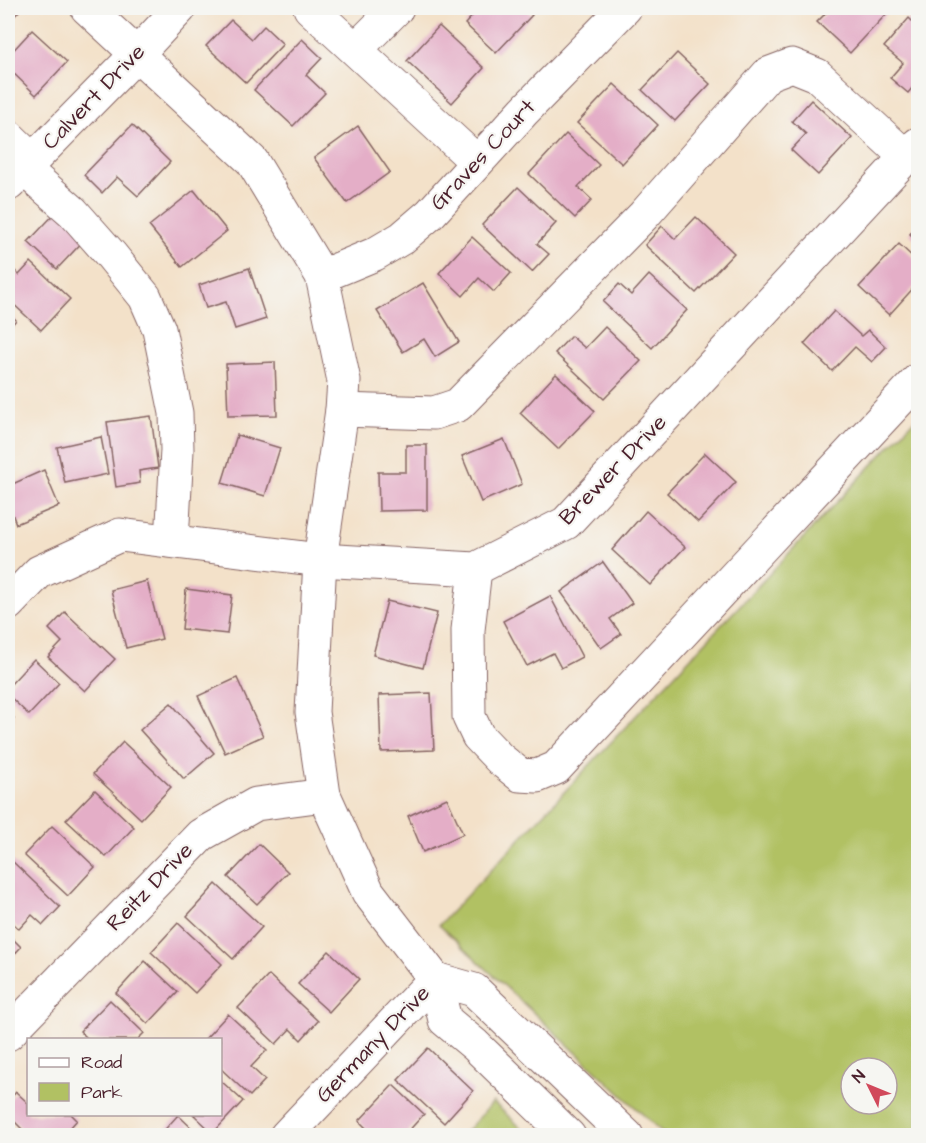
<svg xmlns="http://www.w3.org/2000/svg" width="926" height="1143" viewBox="0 0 926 1143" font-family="'Architects Daughter',sans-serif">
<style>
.green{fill:#b1c163;stroke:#7e7047;stroke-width:1.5;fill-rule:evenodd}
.building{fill:#e4aec7}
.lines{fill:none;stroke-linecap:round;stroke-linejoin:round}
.minor-casing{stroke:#856362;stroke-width:35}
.minor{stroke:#fff;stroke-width:33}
.labels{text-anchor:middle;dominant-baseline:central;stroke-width:4.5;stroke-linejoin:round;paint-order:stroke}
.street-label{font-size:22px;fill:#4a1f2b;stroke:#f6f6f2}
</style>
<rect width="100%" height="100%" fill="#f6f6f2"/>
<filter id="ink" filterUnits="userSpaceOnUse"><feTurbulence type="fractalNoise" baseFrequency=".0167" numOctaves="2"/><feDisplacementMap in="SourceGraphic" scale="12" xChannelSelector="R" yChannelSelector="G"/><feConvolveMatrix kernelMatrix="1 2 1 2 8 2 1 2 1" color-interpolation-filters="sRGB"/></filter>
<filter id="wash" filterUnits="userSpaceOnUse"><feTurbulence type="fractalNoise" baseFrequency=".008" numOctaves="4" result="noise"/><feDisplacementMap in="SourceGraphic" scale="24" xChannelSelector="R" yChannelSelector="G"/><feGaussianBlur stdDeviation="1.35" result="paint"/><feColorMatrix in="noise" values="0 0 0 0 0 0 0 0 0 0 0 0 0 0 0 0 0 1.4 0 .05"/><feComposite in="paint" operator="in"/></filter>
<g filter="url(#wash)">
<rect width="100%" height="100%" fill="#f3e1c9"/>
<g class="green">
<path d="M918,416V1135H665L439,925ZM851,1068H887V1104H851Z"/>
<path d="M493,1102L529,1135H463Z"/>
</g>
<g id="blocks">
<g class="building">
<path d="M8,8L21,9L8,23Z"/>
<path d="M470,8H524L532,15L496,53L465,24L476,12Z"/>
<path d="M831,8H892L850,53L817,22Z"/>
<path d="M909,18L918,27V81L908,93L890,78L903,63L884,47Z"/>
<path d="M231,20L252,39L264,26L283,44L246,83L206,46Z"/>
<path d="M439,26L484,68L452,103L407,61Z"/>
<path d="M32,30L67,62L36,95L8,68V56Z"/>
<path d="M302,39L322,58L306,75L325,93L293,126L254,90Z"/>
<path d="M677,53L710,84L675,121L642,90Z"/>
<path d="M614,84L658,125L622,164L577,123Z"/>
<path d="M811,100L852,138L818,175L791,150L806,134L792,121Z"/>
<path d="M132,125L170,162L138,196L117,177L102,193L84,175Z"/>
<path d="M358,126L390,172L347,203L314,158Z"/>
<path d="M566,134L599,165L578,187L592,200L575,218L529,174Z"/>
<path d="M518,187L556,223L537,244L549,254L532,272L482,225Z"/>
<path d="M194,190L227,231L182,267L149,226Z"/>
<path d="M60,208L89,235L57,269L28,242Z"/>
<path d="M696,217L734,253L696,293L645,245L662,226L675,239Z"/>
<path d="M918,224V242L910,234Z"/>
<path d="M472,237L511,273L494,292L479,278L463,296L439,273Z"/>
<path d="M899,244L918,262V283L889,315L859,287Z"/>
<path d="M31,262L70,299L41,330L8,299V266L9,265L19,275Z"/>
<path d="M249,268L266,319L235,329L226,302L206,308L199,285Z"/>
<path d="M649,275L687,310L652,348L603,302L619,284L631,295Z"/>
<path d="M423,283L459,342L435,357L424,339L403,352L377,311Z"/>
<path d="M834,311L861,336L868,330L886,347L872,362L855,347L832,371L804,344Z"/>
<path d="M8,312L16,320L8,329Z"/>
<path d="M605,327L641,361L604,399L555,353L571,336L585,348Z"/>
<path d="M275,362L277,415L228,416L226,364Z"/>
<path d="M556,374L595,411L558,449L520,413Z"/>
<path d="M151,416L158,468L139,471L140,483L116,487L107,422Z"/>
<path d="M237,435L280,448L265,496L222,483Z"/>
<path d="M101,437L108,474L65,483L57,447Z"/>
<path d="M504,439L522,484L481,502L462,456Z"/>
<path d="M406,445H427V510L379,511L378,472H406Z"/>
<path d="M705,453L736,482L698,522L667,493Z"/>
<path d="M44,470L59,506L16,524L8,502V486Z"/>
<path d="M646,511L685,547L650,585L612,550Z"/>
<path d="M603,562L632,603L610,619L621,634L601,648L561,592Z"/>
<path d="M147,581L162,639L126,648L111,590Z"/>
<path d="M186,589L232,595L227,634L182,629Z"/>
<path d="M550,596L582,657L561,668L553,653L527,666L503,621Z"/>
<path d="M387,601L437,613L423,668L373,655Z"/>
<path d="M65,612L115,659L85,691L48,657L62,642L49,629Z"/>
<path d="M34,659L59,683L29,715L8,695V687Z"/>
<path d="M237,678L263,736L225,753L198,696Z"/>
<path d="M431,693L434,750L381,752L379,695Z"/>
<path d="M171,703L214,753L184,779L140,730Z"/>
<path d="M8,711L14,718L8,725Z"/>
<path d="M123,742L171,787L141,819L93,774Z"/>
<path d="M95,790L134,827L106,857L66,820Z"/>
<path d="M447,798L463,834L423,852L408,816Z"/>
<path d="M52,826L95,867L68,896L24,855Z"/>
<path d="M259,844L288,872L257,904L228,877Z"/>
<path d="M10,859L60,907L43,925L32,915L19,929L8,918V862Z"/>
<path d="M216,884L262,927L233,959L187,916Z"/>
<path d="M178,923L222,964L195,993L151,952Z"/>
<path d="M8,934L21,947L8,961Z"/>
<path d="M329,951L359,979L329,1012L298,984Z"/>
<path d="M145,961L178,992L148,1024L116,993Z"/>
<path d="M269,975L318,1021L301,1040L290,1029L276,1044L238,1008Z"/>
<path d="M110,1000L144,1033L137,1040H89L80,1031Z"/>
<path d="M228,1014L267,1050L251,1067L265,1080L250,1096L220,1068V1040H204Z"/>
<path d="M428,1048L473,1091L444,1123L398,1080Z"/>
<path d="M220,1080L243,1101L213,1133L193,1114H220Z"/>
<path d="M393,1085L424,1114L404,1136H374L359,1121Z"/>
<path d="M16,1092L28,1103V1114H71L77,1120L63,1136H29L8,1115V1101Z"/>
<path d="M178,1115L200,1136H159Z"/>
</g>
</g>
</g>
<g filter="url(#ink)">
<use href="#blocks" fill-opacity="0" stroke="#856362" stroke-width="1.5"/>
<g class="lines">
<g class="minor-casing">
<g id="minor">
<path d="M87,8L252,161L322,276L344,381L342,410L320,560L312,712L324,795L368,892L435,979L445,1020L475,1045L569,1136"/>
<path d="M310,8L477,162"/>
<path d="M356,49L397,8"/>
<path d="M8,136L33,160"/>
<path d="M23,168L73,212L111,255L145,297L159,329L176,413L177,450L172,541"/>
<path d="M9,184L137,54L180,8"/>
<path d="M322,276L375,254L402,238L430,214L524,111L625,8"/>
<path d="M342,410L434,413L458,405L644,215L768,74L792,65L817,75L906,157"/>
<path d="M475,569L468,630L469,717L478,736L500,759L520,775L537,776L556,768L918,380"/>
<path d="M8,604L39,572L120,535L320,560L475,569L566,523L918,144"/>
<path d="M435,979L474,990L627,1136"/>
<path d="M8,1034L201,835L256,804L324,795"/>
<path d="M286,1136L435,979"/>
</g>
</g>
<use href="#minor" class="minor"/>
</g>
</g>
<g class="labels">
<g class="street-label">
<text transform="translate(94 97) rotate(-46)">Calvert Drive</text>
<text transform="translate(483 155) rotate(-47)">Graves Court</text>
<text transform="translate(613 470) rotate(-46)">Brewer Drive</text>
<text transform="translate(150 887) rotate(-46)">Reitz Drive</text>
<text transform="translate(373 1044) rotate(-46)">Germany Drive</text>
</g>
</g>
<rect width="926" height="1143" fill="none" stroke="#f6f6f2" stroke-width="30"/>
<rect x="27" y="1038" width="195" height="78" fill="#f6f6f2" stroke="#b1a0a2" stroke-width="1.5"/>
<rect x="39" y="1058" width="30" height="9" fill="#ffffff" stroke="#b1a0a2" stroke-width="1.5"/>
<text x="81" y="1068" font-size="18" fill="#4a1f2b">Road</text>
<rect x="39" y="1083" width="30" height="18" fill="#b1c163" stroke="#b1a0a2" stroke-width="1.5"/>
<text x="81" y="1098" font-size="18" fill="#4a1f2b">Park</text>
<g transform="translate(869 1086) rotate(313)"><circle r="28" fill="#f6f6f2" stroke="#b1a0a2" stroke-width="1.5"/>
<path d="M0-4.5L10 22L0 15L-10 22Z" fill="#d1495b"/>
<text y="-9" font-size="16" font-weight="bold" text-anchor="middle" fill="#4a1f2b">N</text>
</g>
</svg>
